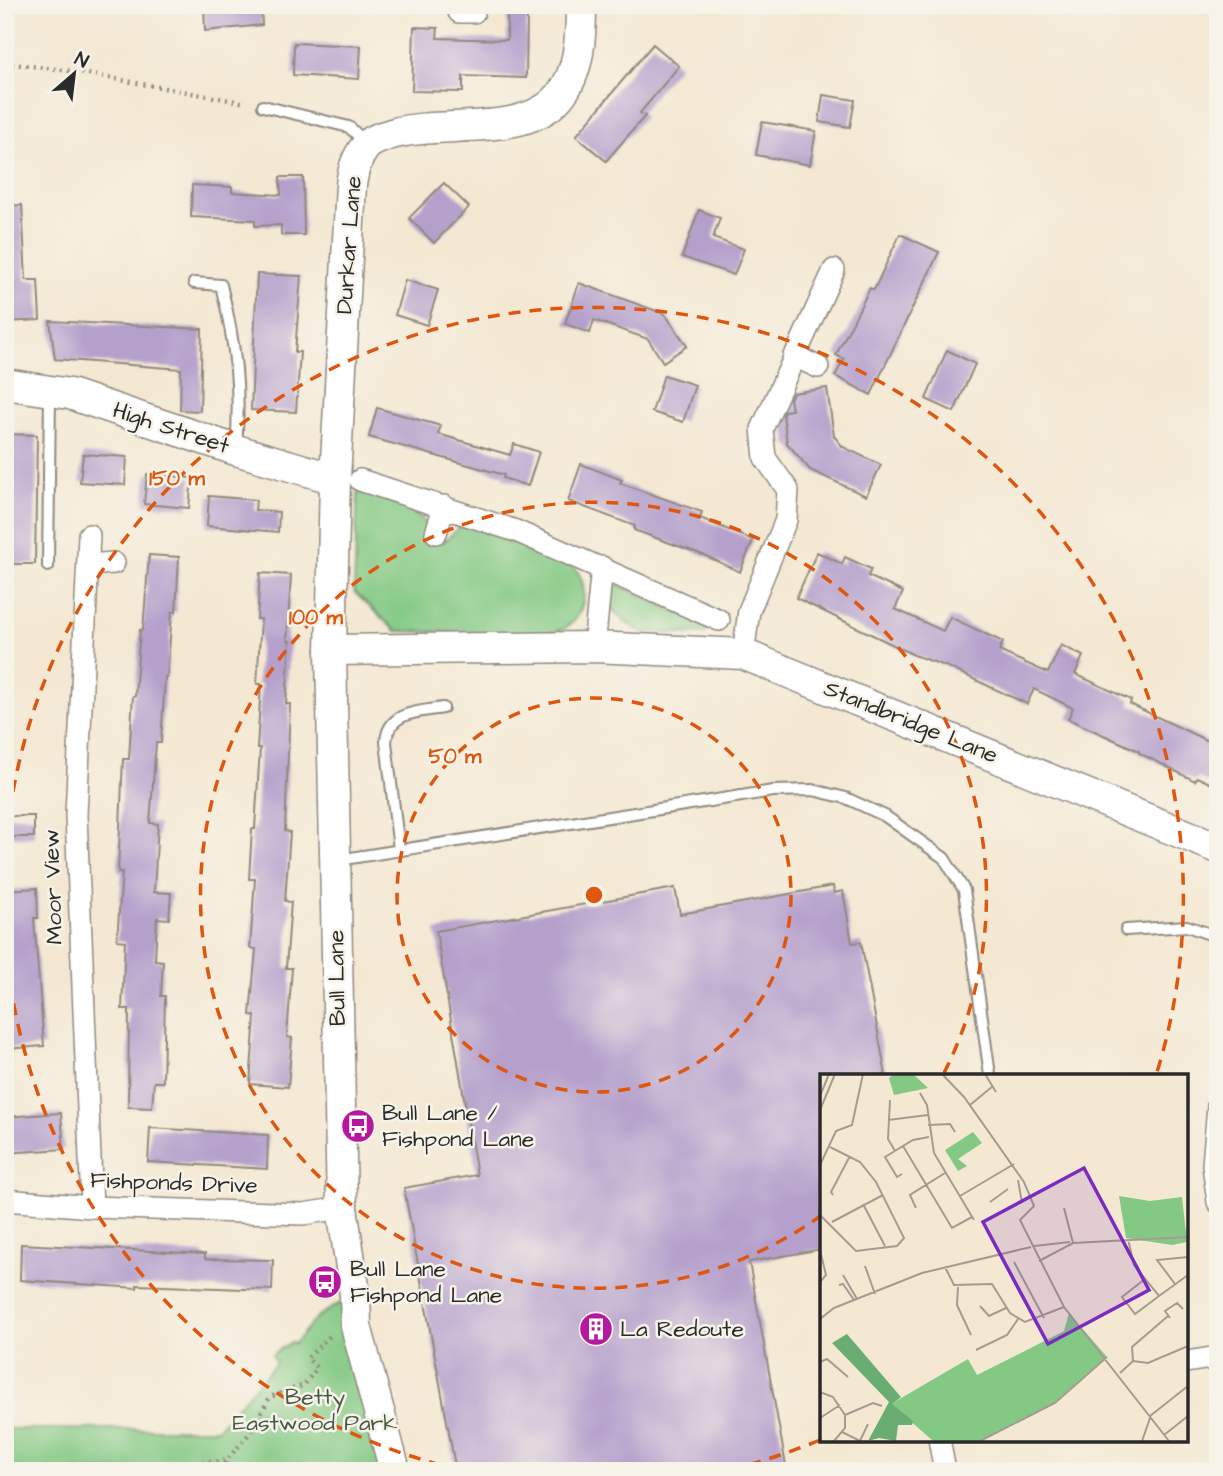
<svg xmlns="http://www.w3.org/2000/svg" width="1223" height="1476" viewBox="0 0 1223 1476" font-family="'Architects Daughter',sans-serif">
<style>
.green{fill:#83c984;stroke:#577a58;stroke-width:2}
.building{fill:#b5a0cc}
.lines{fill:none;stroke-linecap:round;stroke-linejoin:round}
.lane-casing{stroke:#908a7f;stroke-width:14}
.street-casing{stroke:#908a7f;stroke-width:24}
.secondary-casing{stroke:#908a7f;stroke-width:33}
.path{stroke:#908a7f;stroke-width:4.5;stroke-dasharray:2 5;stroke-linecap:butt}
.lane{stroke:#fff;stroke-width:10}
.street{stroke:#fff;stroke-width:21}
.secondary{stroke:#fff;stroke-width:30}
.ring{fill:none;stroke:#df570e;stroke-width:3.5;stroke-dasharray:12 9}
.labels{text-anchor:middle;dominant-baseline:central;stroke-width:5;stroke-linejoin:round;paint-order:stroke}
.street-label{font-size:23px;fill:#2b2b2b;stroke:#f7f3e8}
.poi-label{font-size:23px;fill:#2b2b2b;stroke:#f7f3e8;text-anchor:start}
.park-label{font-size:23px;fill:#455a46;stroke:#f7f3e8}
.inset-road{fill:none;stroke:#a49c90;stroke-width:2}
.view{fill:#7b2cbf;fill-opacity:0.15;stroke:#7b2cbf;stroke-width:3.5}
.inset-edge{fill:none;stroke:#2b2b2b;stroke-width:3.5}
.centre{fill:#df570e;stroke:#f7f3e8;stroke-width:3.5}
.ring-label{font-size:21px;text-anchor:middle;font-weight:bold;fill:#df570e;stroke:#f7f3e8;stroke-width:5;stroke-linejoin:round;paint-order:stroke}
</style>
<rect width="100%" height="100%" fill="#f7f3e8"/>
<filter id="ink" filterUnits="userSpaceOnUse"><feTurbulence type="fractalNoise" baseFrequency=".0143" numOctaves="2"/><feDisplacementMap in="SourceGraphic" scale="14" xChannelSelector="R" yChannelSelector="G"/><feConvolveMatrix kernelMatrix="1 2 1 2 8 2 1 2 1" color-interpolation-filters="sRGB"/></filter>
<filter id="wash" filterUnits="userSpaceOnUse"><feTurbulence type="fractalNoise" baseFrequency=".00686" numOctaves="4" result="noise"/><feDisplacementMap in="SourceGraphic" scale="28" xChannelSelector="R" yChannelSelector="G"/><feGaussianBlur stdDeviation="1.57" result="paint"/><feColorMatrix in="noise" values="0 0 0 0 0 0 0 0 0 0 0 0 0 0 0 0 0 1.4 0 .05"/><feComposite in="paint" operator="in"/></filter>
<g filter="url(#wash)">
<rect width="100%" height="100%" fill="#f4e8d3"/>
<g class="green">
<path d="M358,491C384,500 425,504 430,537L444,542L459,527L472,526L573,566C590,584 587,616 563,629C558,631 552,632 547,634L396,631L354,592Z"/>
<path d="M619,585L704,624L708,628L704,634L642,632C627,626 617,616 607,603L609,587Z"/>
<path d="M355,1294L395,1471H5V1429H217L276,1363L272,1355L291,1342L294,1344L317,1317Z"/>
</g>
<g id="blocks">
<g class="building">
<path d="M204,5H261L262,25L205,31Z"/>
<path d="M507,14L527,15L526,78L463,76V92L412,91L414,27L438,28L437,38L507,40Z"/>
<path d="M294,43L361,46L359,79L293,75Z"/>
<path d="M653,44L679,66L640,113L645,116L606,161L576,136Z"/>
<path d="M823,95L855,100L850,127L819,122Z"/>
<path d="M762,122L816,131L810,165L756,155Z"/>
<path d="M280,177H303L304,235H281V225L255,226V220L191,217L192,185L232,187V192L281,195Z"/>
<path d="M444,183L469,207L434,243L409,218Z"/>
<path d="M22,205L26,280H38L40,320L5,322V206Z"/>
<path d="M699,210L720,218L713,238L744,249L734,275L682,257Z"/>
<path d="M900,234L939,252L871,395L835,376L844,359L836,355L870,288L874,290Z"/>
<path d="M257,274L301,276L295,352H300L296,412L251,410Z"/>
<path d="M405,280L438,290L427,325L395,315Z"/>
<path d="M579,283L665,314L687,346L663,362L648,339L594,320L590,333L565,324Z"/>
<path d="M50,321L202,329L200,411L180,410L181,369L55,359Z"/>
<path d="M947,350L975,364L954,412L926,399Z"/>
<path d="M664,375L695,385L683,422L652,412Z"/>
<path d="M827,388L834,436L843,447L881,465L866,496L810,470L787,443L783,414L785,411L792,410L790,399L793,393Z"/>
<path d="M377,408L441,426L438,434L510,455L514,444L539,452L528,486L503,478L504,475L369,437Z"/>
<path d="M5,434L37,435L35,564H5Z"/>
<path d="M83,454L127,457L125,485L80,482Z"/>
<path d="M581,464L622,480L620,483L702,512L700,518L753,540L740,572L706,556L634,530L635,526L568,501Z"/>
<path d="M147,474L192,478L189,508L144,504Z"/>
<path d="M209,496L256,500L255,510L279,512L278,532L207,526Z"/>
<path d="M817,552L842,564L845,557L871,569L868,576L903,592L895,609L943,631L950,617L1003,642L999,651L1048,673L1061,645L1083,656L1075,674L1131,700L1130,704L1218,746V787L1197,777L1195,781L1139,753V751L1068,719L1073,708L1034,689L1027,704L948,667L914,655L796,598Z"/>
<path d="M149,555L179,557L176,612H172L167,678L165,677L161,743H156L150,823L158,824L154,892L171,893L169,919L157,918L155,960L163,961L161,996H165L163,1082H154L152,1108L128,1107L129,1009H122L125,941L117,940L122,872H118L123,759H129L133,696H135L140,630H143Z"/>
<path d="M260,573L291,575L287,640L290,641L286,704H290L285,831L290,832L285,901L291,902L286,968H292L287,1037L292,1038L288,1087L250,1084L255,1016L250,1015L256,949L250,948L255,879H249L252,829H255L260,748H257L261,684H257L261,619H257Z"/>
<rect x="5" y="816" width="29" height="21"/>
<path d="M833,886L834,893L843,891L852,943L861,942L886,1075H822V1249L749,1262L787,1471H456L404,1188L477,1175L436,931L675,888L680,914Z"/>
<path d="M37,888L38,918H34L44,1046L6,1049L5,890Z"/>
<path d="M61,1113L64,1149L5,1153V1117Z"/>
<path d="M150,1128L268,1135L267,1169L148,1162Z"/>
<path d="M21,1244L205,1254V1259L273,1260L272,1290L137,1285V1288L20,1280Z"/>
</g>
</g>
</g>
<g filter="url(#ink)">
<use href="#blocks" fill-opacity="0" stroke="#908a7f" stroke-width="2"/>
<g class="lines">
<g class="lane-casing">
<g id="lane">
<path d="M263,106L349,127L367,144"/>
<path d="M194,283L221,285C235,342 241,388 236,447"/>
<path d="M48,566L50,394"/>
<path d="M399,849L386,742C388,711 418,712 443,708"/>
<path d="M338,860L773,791L813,790L846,798L885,816L944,858L964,890L990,1075"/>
<path d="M1126,930L1187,926L1218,937"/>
</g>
</g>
<g class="street-casing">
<g id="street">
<path d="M459,12H474L475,5"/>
<path d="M794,356L818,367"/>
<path d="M360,480L516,531L719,620"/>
<path d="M436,533L444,506"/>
<path d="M89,535L76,815L92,1207"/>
<path d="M88,565L114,563"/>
<path d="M594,647L602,567"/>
<path d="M743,654L749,611L786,520L788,490L765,458L762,429L834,270"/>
<path d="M1218,1106L1213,1165L1218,1202"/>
<path d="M5,1200L92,1207L303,1214L342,1208"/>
<path d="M1186,1362L1218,1357"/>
<path d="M939,1439L945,1471"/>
</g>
</g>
<g class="secondary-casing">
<g id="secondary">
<path d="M5,384L70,394L236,450L335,479"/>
<path d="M331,650L594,647L743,654L1218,848"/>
<path d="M395,1471L356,1326L355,1294L342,1208L331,650L335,479L351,185C353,171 356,158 366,146C373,139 385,136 395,133C443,120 524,138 559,97C580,73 581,35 581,5"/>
</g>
</g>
<g class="path">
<path d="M5,63L72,71L246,103"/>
<path d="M20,1471L226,1461"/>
<path d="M148,1471L165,1466"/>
<path d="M224,1471L226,1461L249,1434L270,1397L304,1385L317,1368L307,1358L332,1334"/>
</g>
<use href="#lane" class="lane"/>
<use href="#street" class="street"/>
<use href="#secondary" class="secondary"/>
</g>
</g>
<g class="ring">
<circle cx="594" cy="895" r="197"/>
<path d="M822 1215A393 393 0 1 1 944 1073"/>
<path d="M820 1440A590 590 0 0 1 727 1470M461 1470A590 590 0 0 1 5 936M5 854A590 590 0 1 1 1157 1072"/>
</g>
<defs>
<g id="bus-disc" transform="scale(1.75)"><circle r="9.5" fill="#b5179e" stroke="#f7f3e8"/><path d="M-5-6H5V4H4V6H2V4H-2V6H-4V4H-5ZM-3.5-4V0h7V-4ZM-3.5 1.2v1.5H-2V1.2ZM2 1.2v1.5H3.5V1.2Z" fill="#fff"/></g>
<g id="building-disc" transform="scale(1.75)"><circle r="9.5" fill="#b5179e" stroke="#f7f3e8"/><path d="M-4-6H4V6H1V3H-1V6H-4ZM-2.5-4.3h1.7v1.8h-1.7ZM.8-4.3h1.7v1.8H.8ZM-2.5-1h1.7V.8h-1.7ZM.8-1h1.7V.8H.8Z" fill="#fff"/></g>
</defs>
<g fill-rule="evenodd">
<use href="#bus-disc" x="358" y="1126"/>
<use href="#bus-disc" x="325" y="1282"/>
<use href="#building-disc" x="596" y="1329"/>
</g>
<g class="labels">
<g class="street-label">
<text transform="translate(349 245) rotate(-86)">Durkar Lane</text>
<text transform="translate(171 428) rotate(18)">High Street</text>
<text transform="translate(911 722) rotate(22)">Standbridge Lane</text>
<text transform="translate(53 887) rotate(-92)">Moor View</text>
<text transform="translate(337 978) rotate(-91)">Bull Lane</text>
<text transform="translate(174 1183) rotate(2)">Fishponds Drive</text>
</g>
<g class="poi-label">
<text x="382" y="1113">Bull Lane /<tspan x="382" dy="26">Fishpond Lane</tspan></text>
<text x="350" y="1269">Bull Lane<tspan x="350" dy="26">Fishpond Lane</tspan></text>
<text x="620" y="1329">La Redoute</text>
</g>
<g class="park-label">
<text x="315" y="1397">Betty<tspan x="315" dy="26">Eastwood Park</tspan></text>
</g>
</g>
<g transform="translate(820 1074)">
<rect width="368" height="368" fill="#f4e8d3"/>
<path d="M74,0H93L108,14L74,21L69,4ZM153,58L162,69L138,85L147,92L138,97L125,76ZM299,122L330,127L362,123L367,168L352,171L306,164ZM249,239L287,283L235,329L160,367H113L71,330L148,285L157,301L199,280L244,257Z" fill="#83c984"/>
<path d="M27,260L81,323L72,330L93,347L92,351H78L76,367L59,364L48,367L69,328L12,269Z" fill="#6aad72"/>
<path class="inset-road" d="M122,0L144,23L204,108L214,132L200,146L244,233L349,367M165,0L176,18M100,19L107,31L114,79L154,146M0,22L9,0M70,26L68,65L75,77M150,31L173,12M0,36L15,0M68,46L108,41M108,51L130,50L135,58M83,72L132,154L152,143M0,91L16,57L32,51L43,0M82,100L77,103L65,83L93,66L109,63M198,106L202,129M13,121L11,118L30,82M140,122L194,90M170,128L188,115M43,130L65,172M96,134L90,121L125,99M244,134L253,169M0,141L36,177L77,172L84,164L56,108L40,88L10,73M12,148L63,121M308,165L314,191L339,222L368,201M214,172L250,168M0,176L6,201L0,208M219,187L253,169L368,163M194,188L224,244M45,192L55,220M125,193L134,211L172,210L190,239L205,248L244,233M23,201L37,225M325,205L302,223L315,240L339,222M355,210L337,186L368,183M19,211L23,210L34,226M138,213L137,231L151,261M160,232L169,242L186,234M350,244L345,237L357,229L363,235M0,245L14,234L102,199L211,173M156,276L187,261L198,245M313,287L328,289L368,272M0,288L7,285L28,303M300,299L313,287L312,273L348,242M0,318L13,323L25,341V354L14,367M25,341L53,329L62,332M330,342L368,312M0,344L20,331M22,358L40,367L48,350M344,361L368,342M160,367L235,329L287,283M322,367L330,344"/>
<path class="view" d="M264,94L329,216L228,270L163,148Z"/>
<rect width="368" height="368" class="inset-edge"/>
</g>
<circle cx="594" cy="895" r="10" class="centre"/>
<g class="ring-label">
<text x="177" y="485">150 m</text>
<text x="316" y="624">100 m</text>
<text x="455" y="763">50 m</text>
</g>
<rect width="1223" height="1476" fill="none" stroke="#f7f3e8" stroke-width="28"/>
<g transform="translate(74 74) rotate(28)" stroke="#f7f3e8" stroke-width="5" paint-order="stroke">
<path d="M0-5L12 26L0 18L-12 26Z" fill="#2b2b2b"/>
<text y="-10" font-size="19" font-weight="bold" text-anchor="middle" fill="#2b2b2b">N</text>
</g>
</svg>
